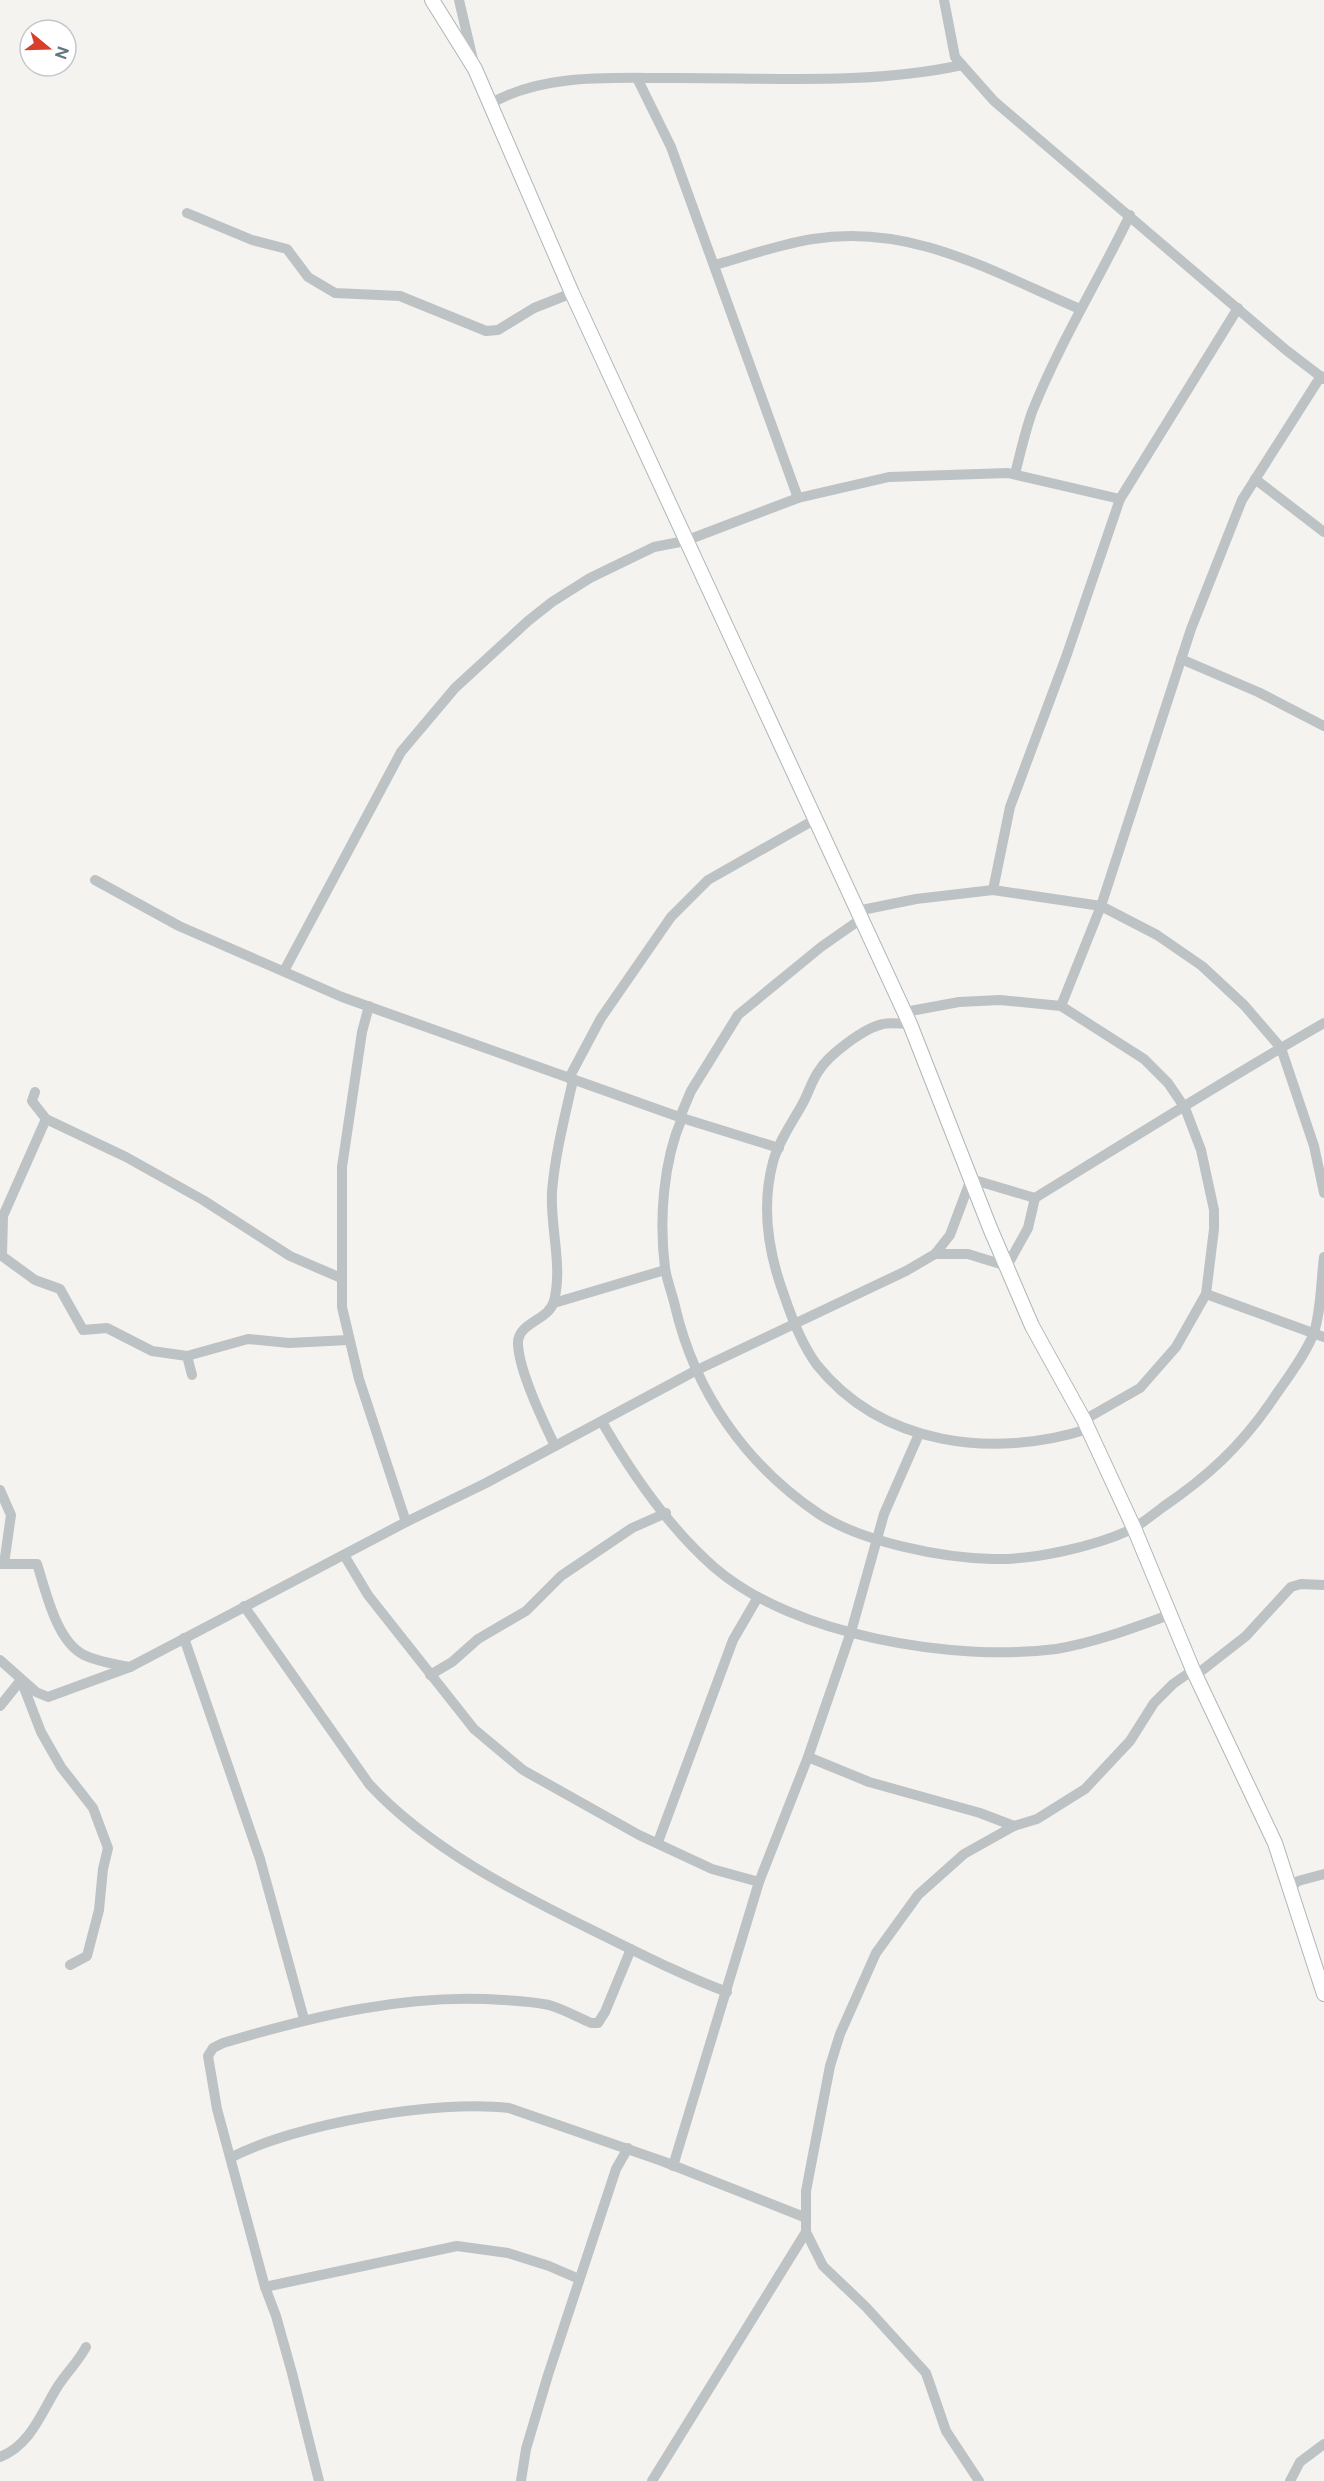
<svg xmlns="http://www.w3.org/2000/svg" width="1324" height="2481" viewBox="0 0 1324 2481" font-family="'Public Sans',sans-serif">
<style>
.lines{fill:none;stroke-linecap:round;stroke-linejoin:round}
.secondary-casing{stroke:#afb6b8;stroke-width:16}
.street{stroke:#bdc2c4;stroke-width:10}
.secondary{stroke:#fff;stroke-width:14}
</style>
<rect width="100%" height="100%" fill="#f4f3f0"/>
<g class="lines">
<g class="secondary-casing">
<path id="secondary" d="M432,0L475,69L572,293L910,1024L990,1228L1032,1326L1084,1420L1134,1528L1193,1670L1275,1843L1324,1994"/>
</g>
<g class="street">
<path d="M459,0L473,60"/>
<path d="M944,0L955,57L994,101L1286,350L1324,379"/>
<path d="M637,78L671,147L798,498"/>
<path d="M490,104C541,74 607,78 665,78C763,77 865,86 962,65"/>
<path d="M187,213L252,240L287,249L308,277L335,293L400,296L486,331L498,330L534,308L572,293"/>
<path d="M715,265C747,256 780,244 813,239C912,223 992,272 1080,309"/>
<path d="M1015,474C1020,454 1025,432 1032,412C1059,344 1098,281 1130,215"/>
<path d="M1255,479L1324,532"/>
<path d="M1181,659L1258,692L1324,726"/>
<path d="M95,880L179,926L342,997L682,1118L779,1148"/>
<path d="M993,890L1010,807L1066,657L1120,499L1238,308"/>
<path d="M857,911L916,899L993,890L1101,906L1157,935L1202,966L1244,1005L1281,1048L1314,1146L1324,1193"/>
<path d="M284,971L401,752L455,688L528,621L552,602L590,578L654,547L685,541L798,498L889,477L1008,473L1120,499"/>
<path d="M369,1006L362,1032L342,1167V1307L359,1379L406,1522"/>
<path d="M1061,1006L1101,906L1191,629L1242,500L1321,376"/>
<path d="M905,1012L959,1002L1000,1000L1061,1006L1144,1059L1168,1083L1185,1108L1201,1150L1214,1210V1229L1206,1294L1176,1347L1140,1388L1084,1420"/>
<path d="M910,1024C902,1024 891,1022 883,1024C864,1028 828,1055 818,1072C812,1081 809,1091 804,1101C794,1120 779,1140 773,1162C761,1207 768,1252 784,1295C792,1319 802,1345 817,1365C882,1446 994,1459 1088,1429"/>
<path d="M569,1078L601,1018L671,917L708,880L814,820"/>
<path d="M35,1092L32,1101L46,1119L3,1216L2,1256L35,1280L60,1289L83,1330L107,1328L152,1351L187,1356L192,1375"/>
<path d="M680,1117L691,1091L738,1015L821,947L861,919"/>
<path d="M682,1118C663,1162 659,1220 665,1268C667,1281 672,1293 675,1306C695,1392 745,1464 819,1514C862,1542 942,1558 993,1559C1033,1560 1093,1547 1130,1530C1142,1524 1152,1515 1163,1507C1207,1477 1240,1447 1271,1402C1285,1381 1303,1359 1313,1335C1321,1315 1321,1279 1324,1257"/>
<path d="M46,1119L126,1157L203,1200L290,1256L341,1278"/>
<path d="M935,1254H968L1007,1266L1028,1228L1035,1198"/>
<path d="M1206,1294L1324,1337"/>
<path d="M554,1303L665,1270"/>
<path d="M187,1356L248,1339L289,1343L348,1340"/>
<path d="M602,1422C632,1474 669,1528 715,1568C794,1636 955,1662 1056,1649C1094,1643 1133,1628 1169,1615"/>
<path d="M555,1446C543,1421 519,1371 518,1344C517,1322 549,1321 554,1301C563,1266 550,1227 552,1192C555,1154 565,1116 573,1080"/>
<path d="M0,1490L11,1515L4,1564"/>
<path d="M344,1555L368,1595L474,1729L523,1770L639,1835L712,1869L759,1882"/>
<path d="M0,1564H37C46,1591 56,1641 84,1655C98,1662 115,1664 130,1667"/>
<path d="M244,1606L369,1784C428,1848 513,1891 590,1929C635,1951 679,1974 727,1992"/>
<path d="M184,1638L260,1859L304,2019"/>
<path d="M0,1660L36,1692L48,1697L130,1667L406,1522L486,1483L695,1371L906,1271L935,1254L950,1235L971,1179L1035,1198C1131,1139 1226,1079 1324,1023"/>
<path d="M430,1675L452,1662L478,1639L526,1611L561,1576L598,1551L632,1528L666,1513"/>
<path d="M1196,1675L1246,1636L1291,1587L1301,1584L1324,1585"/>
<path d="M0,1706L21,1680L41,1732L61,1767L93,1808L108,1848L103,1869L99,1910L87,1956L70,1965"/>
<path d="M808,1757L869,1782L980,1813L1014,1826"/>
<path d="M658,1842L733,1640L758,1597"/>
<path d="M1289,1889L1298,1881L1324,1874"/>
<path d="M232,2157C296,2124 437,2099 509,2108L662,2161L804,2217"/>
<path d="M673,2166L759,1882L808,1757L851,1632L884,1514L919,1434"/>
<path d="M265,2287L457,2246L508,2253L549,2266L579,2279"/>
<path d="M0,2457C31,2445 42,2411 58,2386C67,2372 78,2362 86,2347"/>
<path d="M319,2481L292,2373L276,2316L265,2287L217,2109L208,2056L213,2048L223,2043C314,2016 407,1993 503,2000C518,2001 534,2002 549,2005C563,2009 577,2017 591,2023H598L605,2012L631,1949"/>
<path d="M521,2481L526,2449L548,2375L616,2169L628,2148"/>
<path d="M652,2481L806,2232"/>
<path d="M979,2481L946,2431L926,2373L866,2307L823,2266L806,2232V2191L830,2066L840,2034L876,1953L918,1895L964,1854L1014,1826L1037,1819L1085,1789L1130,1741L1154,1703L1173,1684L1193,1670"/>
<path d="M1290,2481L1300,2462L1324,2444"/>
</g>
<use href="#secondary" class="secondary"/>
</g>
<g transform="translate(48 48) rotate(109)"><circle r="28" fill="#ffffff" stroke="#c1c9cc" stroke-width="1.5"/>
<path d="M0-4.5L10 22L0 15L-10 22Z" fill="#d83e2b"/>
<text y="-9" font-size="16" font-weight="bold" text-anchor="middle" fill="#64777f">N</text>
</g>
</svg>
